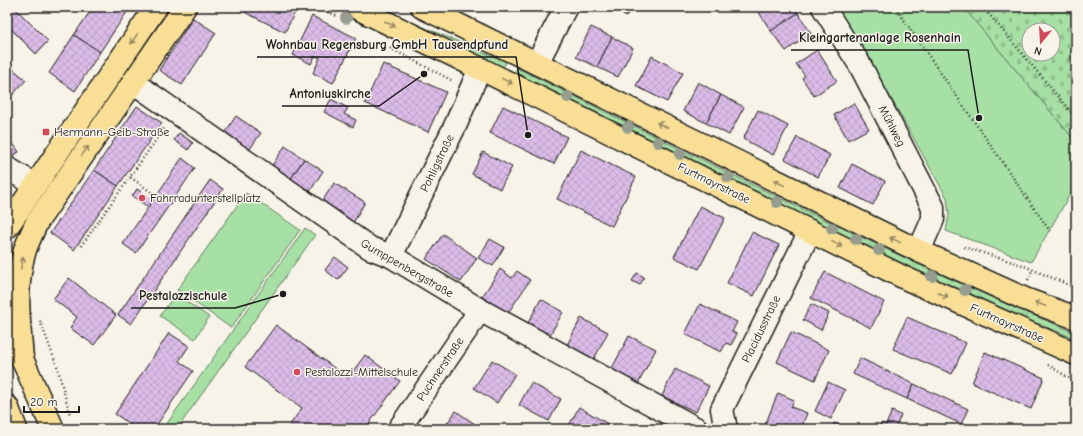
<svg xmlns="http://www.w3.org/2000/svg" width="1083" height="436" viewBox="0 0 1083 436" font-family="'Comic Neue',sans-serif">
<style>
.grass{fill:url(#grass-tufts);stroke:#627e60}
.cemetery{fill:url(#cemetery-stones);stroke:#627e60;fill-rule:evenodd}
.garden{fill:#a7e0a5;stroke:#627e60}
.building{fill:url(#building-cross-hatch);stroke:#1c1c1c}
.lines{fill:none;stroke-linecap:round;stroke-linejoin:round}
.minor-casing{stroke:#1c1c1c;stroke-width:25}
.major-casing{stroke:#1c1c1c;stroke-width:25}
.path{stroke:#1c1c1c;stroke-width:2.5;stroke-dasharray:1 3;stroke-linecap:butt}
.minor{stroke:#f7f3e8;stroke-width:22}
.major{stroke:#f9df96;stroke-width:22}
.tree{fill:#969d8e}
.oneway{stroke:#96875f}
.poi-dot{fill:#d1495b;stroke:#f7f3e8;stroke-width:1.5}
.labels{text-anchor:middle;dominant-baseline:central;stroke-width:3;stroke-linejoin:round;paint-order:stroke}
.street-label{font-size:12px;fill:#1c1c1c;stroke:#f7f3e8}
.poi-label{font-size:12px;fill:#1c1c1c;stroke:#f7f3e8;text-anchor:start}
.leader{fill:none;stroke:#1c1c1c;stroke-width:1.5}
.callout-dot{fill:#1c1c1c;stroke:#f7f3e8;stroke-width:1.5}
.callout-label{font-size:13px;text-anchor:middle;font-weight:bold;fill:#1c1c1c;stroke:#f7f3e8;stroke-width:3;stroke-linejoin:round;paint-order:stroke}
</style>
<defs>
<pattern id="grass-tufts" width="24" height="20" patternUnits="userSpaceOnUse"><rect width="24" height="20" fill="#a7e0a5"/><path d="M3 7l-1-3M5 7V3M7 7l1-3M15 17l-1-3M17 17v-4M19 17l1-3" fill="none" stroke="#8fc08d"/></pattern>
<pattern id="cemetery-stones" width="16" height="16" patternUnits="userSpaceOnUse"><rect width="16" height="16" fill="#a7e0a5"/><path d="M2 7V4a2 2 0 0 1 4 0v3zM10 15v-3a2 2 0 0 1 4 0v3z" fill="#8fc08d"/></pattern>
<pattern id="building-cross-hatch" width="8" height="8" patternUnits="userSpaceOnUse"><rect width="8" height="8" fill="#dbbbe7"/><path d="M0 0l8 8M0 8l8-8" fill="none" stroke="#bba0c6"/></pattern>
</defs>
<rect width="100%" height="100%" fill="#f7f3e8"/>
<filter id="ink" filterUnits="userSpaceOnUse"><feTurbulence type="fractalNoise" baseFrequency=".025" numOctaves="2"/><feDisplacementMap in="SourceGraphic" scale="8" xChannelSelector="R" yChannelSelector="G"/><feConvolveMatrix kernelMatrix="1 2 1 2 8 2 1 2 1" color-interpolation-filters="sRGB"/></filter>
<g filter="url(#ink)">
<g class="grass">
<path d="M393,14L506,62L501,71Z"/>
<path d="M517,68C702,159 885,254 1076,333V339L956,291L512,76Z"/>
</g>
<path class="cemetery" d="M963,7H1076V142ZM1029,30H1053V54H1029Z"/>
<g class="garden">
<path d="M833,7H963L1076,142V184L1031,262L946,231L949,215L947,198C910,133 876,67 833,7Z"/>
<path d="M246,193L300,230L231,328L177,290Z"/>
<path d="M305,228L315,235L177,429H163Z"/>
<path d="M175,294L209,317L195,339L160,316Z"/>
</g>
<g class="building">
<path d="M7,7H14L48,41L36,54L7,25Z"/>
<path d="M93,7H120L127,12L100,52L74,35Z"/>
<path d="M234,7H295L297,8L285,32Z"/>
<path d="M611,7H632L626,17Z"/>
<path d="M763,7H794L798,13L771,31L758,11Z"/>
<path d="M798,13L811,33L786,51L771,31Z"/>
<path d="M312,16L356,38L333,83L313,73L320,58L315,56L311,64L293,55Z"/>
<path d="M193,18L216,33L182,85L159,70Z"/>
<path d="M591,27L612,37L597,67L576,57Z"/>
<path d="M74,35L100,52L75,91L49,73Z"/>
<path d="M612,37L633,48L618,77L597,67Z"/>
<path d="M817,50L837,81L814,96L802,78L805,76L796,64Z"/>
<path d="M652,56L683,73L667,102L636,86Z"/>
<path d="M7,64L26,80L7,101Z"/>
<path d="M383,64L446,92L428,132L365,103Z"/>
<path d="M698,82L721,95L706,123L683,111Z"/>
<path d="M721,95L744,107L729,135L706,123Z"/>
<path d="M331,99L348,108L344,114L356,120L353,127L324,112Z"/>
<path d="M854,103L869,129L848,140L834,115Z"/>
<path d="M137,106L162,123L118,186L94,170Z"/>
<path d="M503,106L567,137L554,164L490,133Z"/>
<path d="M758,110L788,126L773,155L743,139Z"/>
<path d="M236,116L261,133L247,153L223,136Z"/>
<path d="M179,133L193,143L188,150L174,140Z"/>
<path d="M7,135L19,152L7,159Z"/>
<path d="M797,137L830,155L818,177L785,159Z"/>
<path d="M285,146L304,159L290,180L271,167Z"/>
<path d="M581,150L636,177L612,226L557,199Z"/>
<path d="M483,152L512,167L500,189L472,174Z"/>
<path d="M182,158L195,168L136,253L123,244Z"/>
<path d="M304,159L323,171L309,193L290,180Z"/>
<path d="M852,164L885,181L873,205L840,188Z"/>
<path d="M94,170L118,186L74,250L50,233Z"/>
<path d="M210,180L223,189L131,324L118,315Z"/>
<path d="M334,183L365,202L353,223L321,203Z"/>
<path d="M137,189L153,200L148,207L132,196Z"/>
<path d="M700,206L725,218L699,269L674,257Z"/>
<path d="M752,232L779,245L754,296L727,283Z"/>
<path d="M443,234L477,258L461,282L426,259Z"/>
<path d="M490,239L504,247L493,266L478,258Z"/>
<path d="M335,257L348,267L338,280L325,270Z"/>
<path d="M500,269L512,278L517,271L530,280L508,313L482,297Z"/>
<path d="M825,272L884,302L871,328L811,298Z"/>
<path d="M637,273L644,277L640,285L632,281Z"/>
<path d="M69,278L116,315L94,345L70,328L77,317L53,299Z"/>
<path d="M541,299L563,312L550,335L528,323Z"/>
<path d="M700,304L737,322L732,332L737,334L731,345L726,343L721,352L685,334Z"/>
<path d="M811,304L829,313L821,330L803,320Z"/>
<path d="M907,317L966,343L952,374L893,349Z"/>
<path d="M581,318L608,332L594,359L567,345Z"/>
<path d="M276,325L348,378L365,355L400,381L365,429H287L302,408L245,367Z"/>
<path d="M791,332L829,350L815,380L777,362Z"/>
<path d="M169,333L189,346L179,361L193,371L154,429H132L134,427L115,414Z"/>
<path d="M629,336L656,349L638,384L611,370Z"/>
<path d="M985,352L1044,378L1031,409L972,383Z"/>
<path d="M860,358L914,384L907,399L853,374Z"/>
<path d="M492,360L515,374L497,403L474,388Z"/>
<path d="M675,369L709,386L696,412L662,396Z"/>
<path d="M828,382L845,390L831,419L815,411Z"/>
<path d="M531,383L561,399L549,421L519,405Z"/>
<path d="M914,384L968,409L961,424L907,399Z"/>
<path d="M778,393L794,400L791,407L807,413L801,429H774L765,425Z"/>
<path d="M579,407L608,424L605,429H567Z"/>
<path d="M456,411L482,429H443Z"/>
<path d="M892,411L901,415L895,429H879L881,423L886,425Z"/>
<path d="M834,423L850,429H832Z"/>
</g>
<g class="lines">
<g class="minor-casing">
<g id="minor">
<path d="M823,7L860,65L933,207V219L919,251"/>
<path d="M537,63L566,7"/>
<path d="M133,82L370,248L391,256L480,310L697,429"/>
<path d="M7,168L35,185"/>
<path d="M391,256L456,124L480,68"/>
<path d="M399,429L480,310"/>
<path d="M726,429L722,409L810,231"/>
</g>
</g>
<g class="major-casing">
<g id="major">
<path d="M355,7L907,279L1076,354"/>
<path d="M422,7L919,251L1025,299L1076,318"/>
<path d="M7,227L156,7"/>
<path d="M16,345L53,429"/>
<path d="M22,358C19,322 14,285 25,250C28,241 33,231 37,222L185,7"/>
<path d="M7,406L16,429"/>
</g>
</g>
<g class="path">
<path d="M317,7L337,16"/>
<path d="M895,7L1050,231"/>
<path d="M983,7L1076,118"/>
<path d="M390,48L453,81"/>
<path d="M151,192L130,177L165,127"/>
<path d="M81,246L130,177"/>
<path d="M964,247L1022,265L1076,288"/>
<path d="M1028,280L1032,270"/>
<path d="M40,321L57,366L70,415"/>
<path d="M1048,365L1076,382"/>
</g>
<use href="#minor" class="minor"/>
<use href="#major" class="major"/>
</g>
<g class="tree">
<circle cx="346" cy="18" r="6"/>
<circle cx="568" cy="97" r="6"/>
<circle cx="628" cy="127" r="6"/>
<circle cx="658" cy="142" r="6"/>
<circle cx="680" cy="154" r="6"/>
<circle cx="728" cy="177" r="6"/>
<circle cx="777" cy="202" r="6"/>
<circle cx="832" cy="228" r="6"/>
<circle cx="856" cy="239" r="6"/>
<circle cx="879" cy="250" r="6"/>
<circle cx="932" cy="276" r="6"/>
<circle cx="965" cy="290" r="6"/>
</g>
<defs><path id="oneway-shaft" d="M-6 0H5M1.5-3L5.5 0L1.5 3" fill="none" stroke-width="1.6" stroke-linecap="round" stroke-linejoin="round"/></defs>
<g class="oneway">
<use href="#oneway-shaft" transform="translate(390 24) rotate(26)"/>
<use href="#oneway-shaft" transform="translate(134 39) rotate(124)"/>
<use href="#oneway-shaft" transform="translate(507 81) rotate(26)"/>
<use href="#oneway-shaft" transform="translate(662 125) rotate(-154)"/>
<use href="#oneway-shaft" transform="translate(85 151) rotate(-55)"/>
<use href="#oneway-shaft" transform="translate(779 183) rotate(-154)"/>
<use href="#oneway-shaft" transform="translate(895 240) rotate(-154)"/>
<use href="#oneway-shaft" transform="translate(837 244) rotate(27)"/>
<use href="#oneway-shaft" transform="translate(22 263) rotate(-78)"/>
<use href="#oneway-shaft" transform="translate(943 295) rotate(24)"/>
<use href="#oneway-shaft" transform="translate(1040 304) rotate(-159)"/>
</g>
</g>
<g class="poi-dot">
<rect x="42" y="128" width="8" height="8" rx="2"/>
<circle cx="142" cy="198" r="4"/>
<circle cx="297" cy="372" r="4"/>
</g>
<g class="labels">
<g class="street-label">
<text transform="translate(892 126) rotate(63)">Mühlweg</text>
<text transform="translate(437 163) rotate(-64)">Pohligstraße</text>
<text transform="translate(714 183) rotate(26)">Furtmayrstraße</text>
<text transform="translate(407 268) rotate(30)">Gumppenbergstraße</text>
<text transform="translate(1007 323) rotate(24)">Furtmayrstraße</text>
<text transform="translate(761 329) rotate(-64)">Placidusstraße</text>
<text transform="translate(440 369) rotate(-56)">Puchnerstraße</text>
</g>
<g class="poi-label">
<text x="54" y="132">Hermann-Geib-Straße</text>
<text x="150" y="198">Fahrradunterstellplatz</text>
<text x="305" y="372">Pestalozzi-Mittelschule</text>
</g>
</g>
<path class="leader" d="M979 118L968 50H791M528 135L516 57H257M424 74L379 106H282M283 294L235 308H131"/>
<g class="callout-dot">
<circle cx="979" cy="118" r="4"/>
<circle cx="528" cy="135" r="4"/>
<circle cx="424" cy="74" r="4"/>
<circle cx="283" cy="294" r="4"/>
</g>
<g class="callout-label">
<text x="880" y="42">Kleingartenanlage Rosenhain</text>
<text x="387" y="49">Wohnbau Regensburg GmbH Tausendpfund</text>
<text x="330" y="98">Antoniuskirche</text>
<text x="183" y="300">Pestalozzischule</text>
</g>
<rect width="1083" height="436" fill="none" stroke="#f7f3e8" stroke-width="24"/>
<rect x="12" y="12" width="1059" height="412" fill="none" stroke="#1c1c1c" stroke-width="1.5" filter="url(#ink)"/>
<g transform="translate(1041 42) rotate(198)"><circle r="19" fill="#f7f3e8" stroke="#9f9d96"/>
<path d="M0-3L7 15L0 10L-7 15Z" fill="#d1495b"/>
<text y="-6" font-size="11" font-weight="bold" text-anchor="middle" fill="#1c1c1c">N</text>
</g>
<path d="M24 406v6h55v-6" fill="none" stroke="#1c1c1c" stroke-width="2"/>
<text x="30" y="406" font-size="12" fill="#1c1c1c" stroke="#f7f3e8" stroke-width="3" paint-order="stroke">20 m</text>
</svg>
